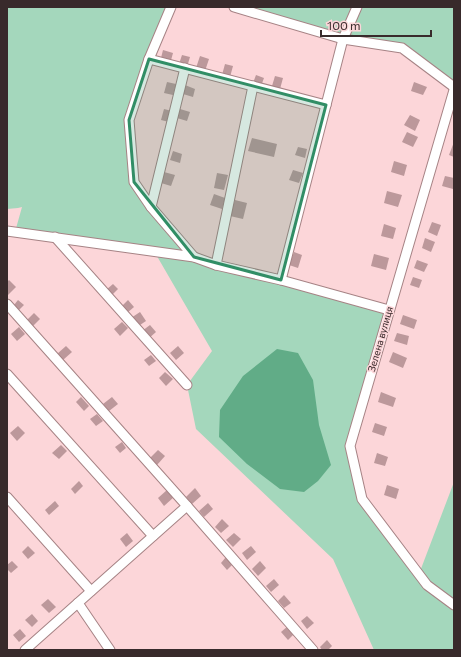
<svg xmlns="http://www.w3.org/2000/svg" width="461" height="657" viewBox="0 0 461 657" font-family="Commissioner,sans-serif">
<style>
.green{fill:#a4d7bc}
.water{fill:#61ac87}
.building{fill:#bc989b}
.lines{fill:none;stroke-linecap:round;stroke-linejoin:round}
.street-casing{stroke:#a68385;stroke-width:11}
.street{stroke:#fff;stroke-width:9}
.marked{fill:#318e66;fill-opacity:0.2;stroke:#318e66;stroke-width:3;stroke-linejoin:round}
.labels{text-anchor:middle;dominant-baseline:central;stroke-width:3;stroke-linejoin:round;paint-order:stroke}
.street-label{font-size:10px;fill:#382a2b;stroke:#fcd6d9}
</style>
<rect width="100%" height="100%" fill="#fcd6d9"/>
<g class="green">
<path d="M7,7H171L129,120L134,182L194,257L389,310L350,446L362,499L419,574L454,482V650H374L333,559L196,429L187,385L212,351L154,251L15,232L22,207L18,208L7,209Z"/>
<path d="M234,7H454V87L402,48L343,39Z"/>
</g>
<path class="water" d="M277,349L298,353L313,380L319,425L331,465L318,481L304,492L280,489L247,464L219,437L220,410L243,376Z"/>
<g class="building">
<path d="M163,50L173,53L170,64L160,62Z"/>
<path d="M182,55L190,57L187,67L179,64Z"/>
<path d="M200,56L209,59L205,71L196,68Z"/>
<path d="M225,64L233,66L230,77L222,75Z"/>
<path d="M256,75L264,78L261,86L253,83Z"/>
<path d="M275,76L283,78L280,89L272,86Z"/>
<path d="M167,82L176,84L173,95L164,93Z"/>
<path d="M414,82L427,87L423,95L411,91Z"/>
<path d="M185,85L195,89L193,97L183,94Z"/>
<path d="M164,109L172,111L169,122L161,120Z"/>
<path d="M180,109L190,112L187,121L177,118Z"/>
<path d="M410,115L420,120L415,131L404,125Z"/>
<path d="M407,132L418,137L413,147L402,142Z"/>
<path d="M252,138L277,144L274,157L248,151Z"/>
<path d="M454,142V157L449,155Z"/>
<path d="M298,147L307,149L305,158L295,155Z"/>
<path d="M173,151L182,154L180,163L170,160Z"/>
<path d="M394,161L407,165L404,176L391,172Z"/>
<path d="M293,170L303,173L299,183L289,180Z"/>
<path d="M164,172L175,175L171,186L161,183Z"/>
<path d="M217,173L228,175L224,190L214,188Z"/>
<path d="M445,176L454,178L453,189L442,186Z"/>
<path d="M387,191L402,195L398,207L384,203Z"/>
<path d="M214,194L225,198L222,209L210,205Z"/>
<path d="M235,200L247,203L243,219L230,216Z"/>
<path d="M432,222L441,225L437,236L428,232Z"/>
<path d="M384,224L396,228L393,239L381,236Z"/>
<path d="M425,238L435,242L431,252L422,248Z"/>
<path d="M294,252L302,255L298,268L289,265Z"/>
<path d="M374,254L389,258L386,270L371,266Z"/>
<path d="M417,260L428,264L424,272L414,268Z"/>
<path d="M413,277L422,280L419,288L410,285Z"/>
<path d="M9,280L16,287L7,296V282Z"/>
<path d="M113,284L118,289L112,295L106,290Z"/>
<path d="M18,300L24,305L19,310L14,305Z"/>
<path d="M128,300L134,307L127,313L121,307Z"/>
<path d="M140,312L146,321L137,327L131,318Z"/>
<path d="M34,313L40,319L32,327L26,321Z"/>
<path d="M403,315L417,320L414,329L400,324Z"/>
<path d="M122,322L128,328L120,336L114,329Z"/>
<path d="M150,325L156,332L148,339L142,331Z"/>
<path d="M19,327L25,334L17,341L11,334Z"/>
<path d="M397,333L409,336L407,345L394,341Z"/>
<path d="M66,346L72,352L63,360L57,354Z"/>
<path d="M178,346L184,353L176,360L170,353Z"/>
<path d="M393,352L407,358L403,368L389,362Z"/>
<path d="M151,355L156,361L149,366L144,360Z"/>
<path d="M165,372L173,379L166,386L159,378Z"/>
<path d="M381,392L396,398L393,407L378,402Z"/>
<path d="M81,397L89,406L84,411L76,402Z"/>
<path d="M112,397L118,404L109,411L103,404Z"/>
<path d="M97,414L103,421L96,426L90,419Z"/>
<path d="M375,423L387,427L384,436L372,432Z"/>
<path d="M18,426L25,433L17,441L10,433Z"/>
<path d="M122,442L126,448L120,453L115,447Z"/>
<path d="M61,445L67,451L59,459L52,453Z"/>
<path d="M158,450L165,456L157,465L150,458Z"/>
<path d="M377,453L388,457L385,466L374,463Z"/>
<path d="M79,481L83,486L75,494L71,489Z"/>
<path d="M387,485L399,489L396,499L384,495Z"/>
<path d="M195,488L201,496L192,504L186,497Z"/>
<path d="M167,490L174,497L164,506L158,498Z"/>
<path d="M55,501L59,506L49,515L45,510Z"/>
<path d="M208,503L213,509L204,517L199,511Z"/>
<path d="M222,519L229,526L221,533L215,527Z"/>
<path d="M127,533L133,541L126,547L120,539Z"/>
<path d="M234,533L241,539L233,547L226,540Z"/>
<path d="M28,546L35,553L28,559L22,552Z"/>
<path d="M251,546L256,552L247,560L242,553Z"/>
<path d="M226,557L233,564L227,570L221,563Z"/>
<path d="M12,561L18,567L11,573L7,569V565Z"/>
<path d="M260,561L266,568L258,576L252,569Z"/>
<path d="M274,579L279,585L271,592L266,586Z"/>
<path d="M284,595L291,603L284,608L278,601Z"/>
<path d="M48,599L56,607L49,613L41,605Z"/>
<path d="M32,614L38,621L32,627L25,620Z"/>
<path d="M307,616L314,623L307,629L301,621Z"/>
<path d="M288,626L295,633L288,640L281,632Z"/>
<path d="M20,629L26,636L19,642L13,635Z"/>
<path d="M327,640L332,646L328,650H322L320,647Z"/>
</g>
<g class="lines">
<g class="street-casing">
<g id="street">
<path d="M171,7L149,59L129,120L134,182L151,207L194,257"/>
<path d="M234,7L343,39L402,48L454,87"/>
<path d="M149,59L326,105"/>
<path d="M454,90L350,446L362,499L427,585L454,605"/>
<path d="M151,207L185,68"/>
<path d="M7,231L194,257L216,265L281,280L389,310"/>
<path d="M55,237L187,385"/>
<path d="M216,265L253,86"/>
<path d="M281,280L343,39L357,7"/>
<path d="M7,304L187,506L313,650"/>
<path d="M7,374L153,536"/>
<path d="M7,497L91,591"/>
<path d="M78,603L110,650"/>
<path d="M25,650L187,506"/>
</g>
</g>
<use href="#street" class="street"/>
</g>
<path class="marked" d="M149,59L326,105L281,280L194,257L134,182L129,120Z"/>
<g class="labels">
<g class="street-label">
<text transform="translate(380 339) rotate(-74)">Зелена вулиця</text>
</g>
</g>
<rect width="461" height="657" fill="none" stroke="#382a2b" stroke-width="16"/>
<path d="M321 30v6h110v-6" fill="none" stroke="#382a2b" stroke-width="2"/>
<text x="327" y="30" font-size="12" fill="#382a2b" stroke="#fcd6d9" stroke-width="3" paint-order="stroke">100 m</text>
</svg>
